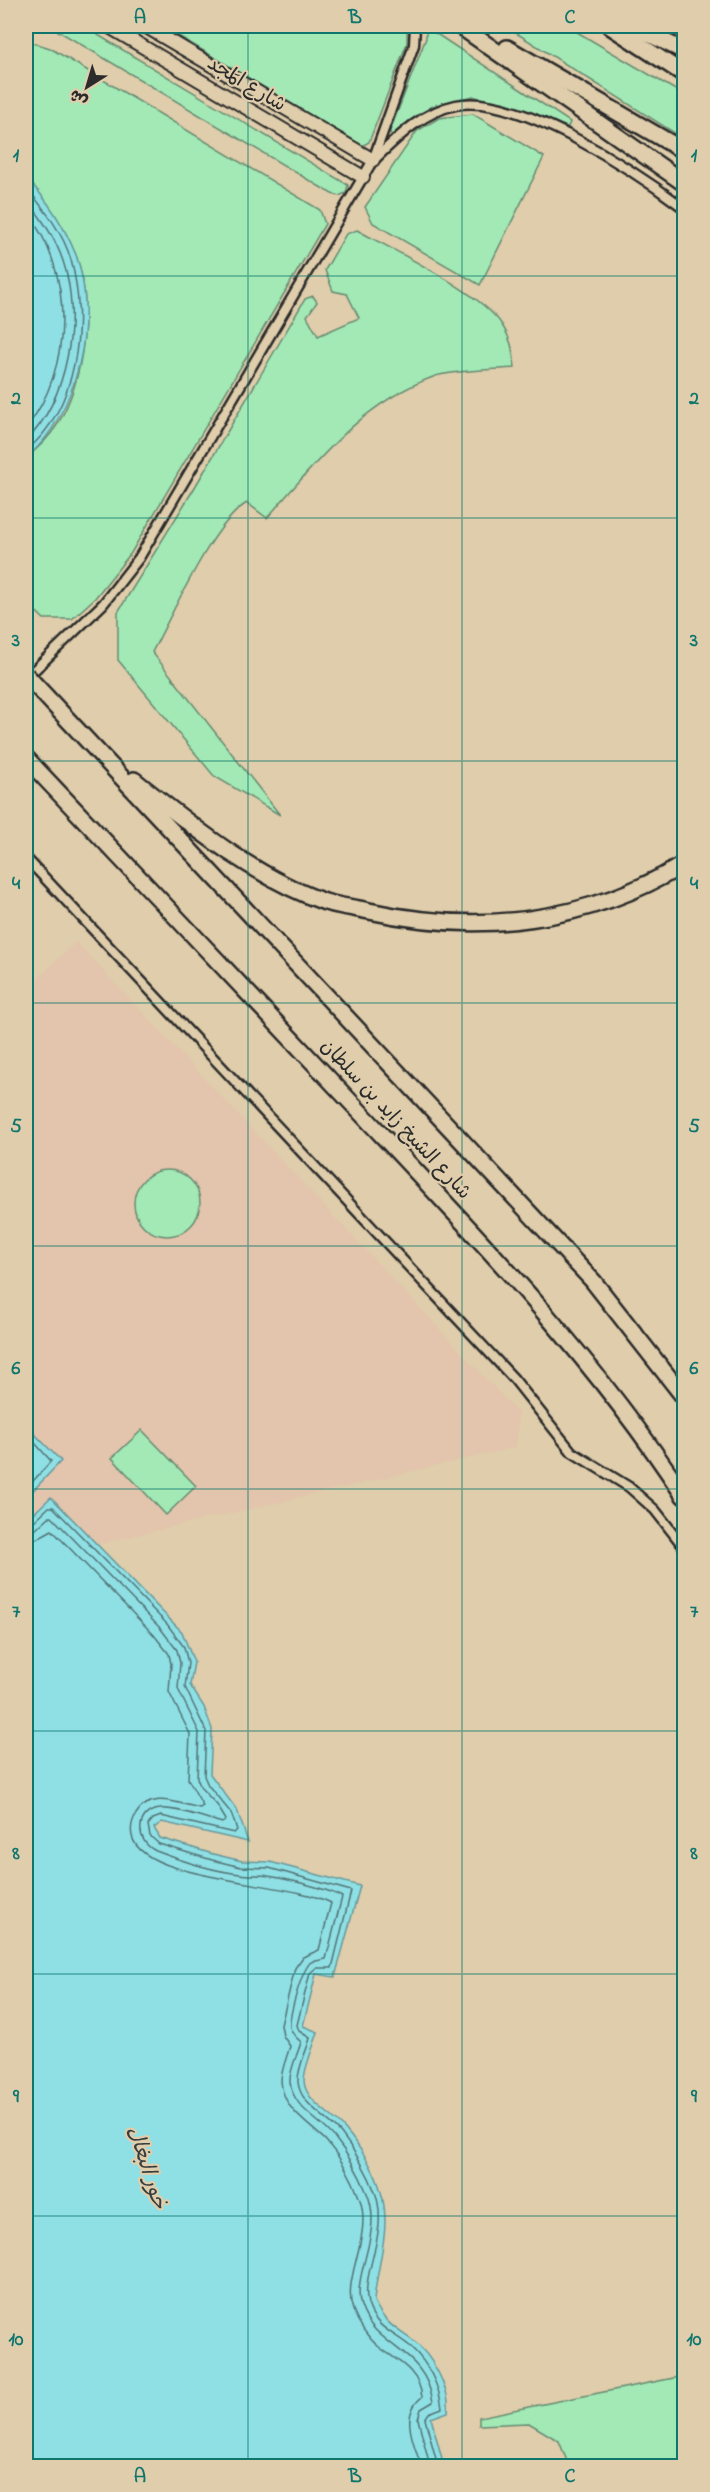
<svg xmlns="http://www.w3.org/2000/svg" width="710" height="2492" viewBox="0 0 710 2492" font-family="'Indie Flower','Playpen Sans Arabic',sans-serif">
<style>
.built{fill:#e3c4ac}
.green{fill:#a2e9b6;stroke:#668a70;stroke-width:1.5}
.water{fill:#8ee0e5;stroke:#66989b;stroke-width:1.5}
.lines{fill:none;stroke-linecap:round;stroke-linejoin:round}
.shore{stroke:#537375;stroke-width:1.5}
.street-casing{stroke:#2b2b2b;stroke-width:13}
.secondary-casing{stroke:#2b2b2b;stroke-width:16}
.highway-casing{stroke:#2b2b2b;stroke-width:20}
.street{stroke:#dfcdab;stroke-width:8}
.secondary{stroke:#dfcdab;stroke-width:12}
.highway{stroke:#dfcdab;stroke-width:15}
.highway-bridge-casing{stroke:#2b2b2b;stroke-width:20;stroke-linecap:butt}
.highway-bridge{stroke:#dfcdab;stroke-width:15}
.grid{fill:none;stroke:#0f766e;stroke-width:1.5;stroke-opacity:0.55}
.labels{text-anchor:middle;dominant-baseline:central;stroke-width:4.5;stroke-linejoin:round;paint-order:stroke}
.street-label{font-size:20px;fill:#2b2b2b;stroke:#dfcdab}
.water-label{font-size:21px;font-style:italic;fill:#353d3e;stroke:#dfcdab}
.neatline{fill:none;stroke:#0f766e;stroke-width:2}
.grid-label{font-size:20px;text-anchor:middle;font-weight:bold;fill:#0f766e}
</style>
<rect width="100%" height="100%" fill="#dfcdab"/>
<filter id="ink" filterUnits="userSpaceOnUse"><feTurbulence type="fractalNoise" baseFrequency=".0167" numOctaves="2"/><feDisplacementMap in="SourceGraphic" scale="12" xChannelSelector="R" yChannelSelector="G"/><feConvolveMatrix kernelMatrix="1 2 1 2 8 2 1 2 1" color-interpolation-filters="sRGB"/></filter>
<g filter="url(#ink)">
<path class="built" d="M76,942L518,1413L516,1447L98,1544L51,1497L27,1519L26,1517V1498L61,1461L26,1425V990Z"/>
<g class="green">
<path d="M50,26H83L348,185L346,193L339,196L332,194Z"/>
<path d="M162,26H407V43L369,142L362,146Z"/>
<path d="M505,26H567L684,95V139Z"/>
<path d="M426,27L570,122L568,127L473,96L433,106L409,121L396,135H391L390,131L426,38Z"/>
<path d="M26,43H34L50,48L320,210L325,224L131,553L95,598L72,619H44L26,602V458C37,449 49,438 57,425C84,382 94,303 76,255C64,226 48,200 26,178Z"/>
<path d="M473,114L544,157L480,285L373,223L365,207L417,131L439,118Z"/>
<path d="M357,230C394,251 480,291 502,325C511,338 514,352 515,368C493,370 452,370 433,377C361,403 316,463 267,518L247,503C212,523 173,614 152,652L280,815L214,776L118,660V612L195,487L305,299L313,296L317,302L307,316L318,336L359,318L347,294L333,291L325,270L346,234Z"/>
<circle cx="167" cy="1203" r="33"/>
<path d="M142,1430L196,1486L166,1515L112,1458Z"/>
<path d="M684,2376V2466H569L559,2441L529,2423L479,2425V2417Z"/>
</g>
<g class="water">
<path d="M26,178C48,200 64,226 76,255C99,318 78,416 26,458Z"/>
<path d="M26,1425L61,1461L26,1498V1424Z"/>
<path d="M51,1497L182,1632L194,1662L190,1685L204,1707L212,1729L210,1774L237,1810L248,1842L162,1822L154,1828L160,1838L213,1854L242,1861L270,1862L360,1886L335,1977L316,1974L303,2026L318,2032C314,2046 304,2067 304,2081C305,2102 333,2114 345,2129C360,2147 375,2170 381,2192C392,2229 377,2264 374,2301C385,2324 394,2327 413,2341C431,2354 451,2389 448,2412L431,2418L444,2466H26V1517L28,1519Z"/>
</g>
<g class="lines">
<g class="shore">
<path d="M26,187C44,209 63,232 71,260C88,322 78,408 26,451"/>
<path d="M26,199C41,217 55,237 63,261C82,317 68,399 26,441"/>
<path d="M26,212C75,270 73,370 26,428"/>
<path d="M26,1433L51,1461L26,1489"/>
<path d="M26,1524L32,1523L49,1507H53L167,1624L184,1647L188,1663L185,1687L206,1731L204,1776L208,1785L231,1813L237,1830L234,1833L161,1816L153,1819L148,1825L150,1836L159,1844L212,1860L241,1867L269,1868L351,1891L332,1968H316L310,1973L297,2025L299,2031L310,2038C307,2051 297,2068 298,2082C300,2105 327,2116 341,2133C354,2150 367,2171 375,2192C390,2233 360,2273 368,2304C376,2330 396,2333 412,2348C428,2364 439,2385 442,2408L429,2413L425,2419L438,2466"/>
<path d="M26,1532L35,1530L49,1517H52L161,1629L177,1650L180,1663L178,1689L199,1732L197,1778L201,1788L217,1805L226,1820L222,1823C207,1819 175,1807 160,1809C135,1811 135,1842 156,1851C182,1861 213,1871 240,1874C249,1876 259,1874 268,1876C287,1879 326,1888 342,1897L326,1959L311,1962C302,1969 289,2015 290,2027C291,2034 297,2038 301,2042C298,2054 289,2070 290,2082C293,2109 320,2119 335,2138C348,2154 359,2174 367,2193C384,2233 351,2275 361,2306C375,2349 425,2348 433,2402L421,2409L418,2419L430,2466"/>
<path d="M26,1541L36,1539L52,1530L154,1635L169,1654L171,1664L169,1692L190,1734L188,1779L203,1806L200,1808C178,1804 151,1790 136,1814C132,1821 130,1827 132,1836C142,1882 293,1881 331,1903L319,1950L303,1957L295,1968L281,2025L283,2036L290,2046C287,2057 281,2070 281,2081C283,2111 309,2123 327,2142C340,2157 352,2178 359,2197C374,2235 341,2278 353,2310C358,2323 368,2338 379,2347C397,2361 419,2370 422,2397C399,2415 414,2443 421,2466"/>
</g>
<g class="street-casing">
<g id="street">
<path d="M374,160C398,137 422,112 456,105C517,92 636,172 684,208"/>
<path d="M26,678L103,604L139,558L373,160L414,45L415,26"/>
<path d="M26,858L514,1379L572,1452L629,1487L655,1510L684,1547"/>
</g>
</g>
<g class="secondary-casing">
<g id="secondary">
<path d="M108,26L363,177"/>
<path d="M145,26L373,160"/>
</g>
</g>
<g class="highway-casing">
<g id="highway">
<path d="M460,26L684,183"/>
<path d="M610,26L684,74"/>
<path d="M633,26L684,51"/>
<path d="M507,48L684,151"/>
<path d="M97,751L593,1281L684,1397"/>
<path d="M26,758C138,876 249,995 361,1113C475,1234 593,1356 684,1496"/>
<path d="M134,780C192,826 254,877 325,902C339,906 355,908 369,911C479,935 587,923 684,864"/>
</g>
</g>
<use href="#street" class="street"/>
<use href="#secondary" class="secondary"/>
<use href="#highway" class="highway"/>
<g class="highway-bridge-casing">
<path id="highway-bridge" d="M26,675L97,751"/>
</g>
<use href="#highway-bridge" class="highway-bridge"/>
</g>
</g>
<path class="grid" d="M248,26V2466M462,26V2466M26,276H684M26,518H684M26,761H684M26,1003H684M26,1246H684M26,1489H684M26,1731H684M26,1974H684M26,2216H684"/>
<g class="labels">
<g class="street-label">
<text transform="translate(246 85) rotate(31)">شارع المَجد</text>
<text transform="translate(395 1120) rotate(47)">شارع الشيخ زايد بن سلطان</text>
</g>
<g class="water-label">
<text transform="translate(146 2168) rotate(72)">خور البغال</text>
</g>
</g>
<rect width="710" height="2492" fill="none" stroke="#dfcdab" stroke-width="66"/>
<g transform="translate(87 87) rotate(217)" stroke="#dfcdab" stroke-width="4.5" paint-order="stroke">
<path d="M0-4.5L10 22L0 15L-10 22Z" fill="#2b2b2b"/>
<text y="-9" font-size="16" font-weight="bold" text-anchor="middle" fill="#2b2b2b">ش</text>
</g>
<rect x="33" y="33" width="644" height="2426" class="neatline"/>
<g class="grid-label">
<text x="140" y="23">A</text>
<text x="355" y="23">B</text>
<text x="570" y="23">C</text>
<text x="16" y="161">1</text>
<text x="694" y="161">1</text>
<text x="16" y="404">2</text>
<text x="694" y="404">2</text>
<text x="16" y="646">3</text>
<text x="694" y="646">3</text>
<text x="16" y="889">4</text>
<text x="694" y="889">4</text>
<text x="16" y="1132">5</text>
<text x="694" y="1132">5</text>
<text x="16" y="1374">6</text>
<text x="694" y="1374">6</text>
<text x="16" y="1617">7</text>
<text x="694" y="1617">7</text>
<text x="16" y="1859">8</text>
<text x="694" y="1859">8</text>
<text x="16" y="2102">9</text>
<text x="694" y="2102">9</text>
<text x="16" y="2345">10</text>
<text x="694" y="2345">10</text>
<text x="140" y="2482">A</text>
<text x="355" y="2482">B</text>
<text x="570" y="2482">C</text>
</g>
</svg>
